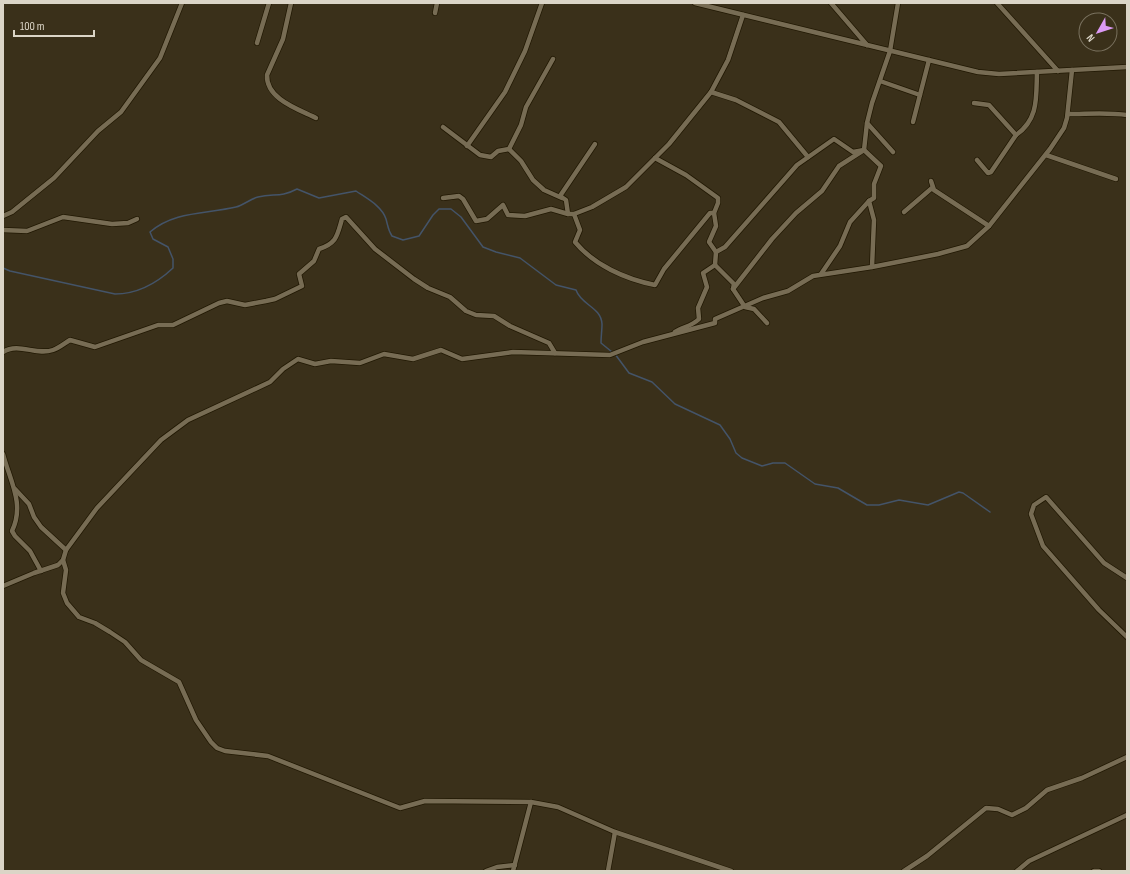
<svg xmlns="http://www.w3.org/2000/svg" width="1130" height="874" viewBox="0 0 1130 874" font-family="'Sofia Sans Condensed',sans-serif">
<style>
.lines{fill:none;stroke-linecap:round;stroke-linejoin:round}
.stream{stroke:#445469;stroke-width:1.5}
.minor-casing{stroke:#211803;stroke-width:6}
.minor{stroke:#776c54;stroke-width:4.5}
</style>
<rect width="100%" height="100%" fill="#3a301a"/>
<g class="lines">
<g class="stream">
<path d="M3,268L10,271L115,294C138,294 157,283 173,268V259L168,247L153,239L150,232C174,211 206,214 236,207C244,205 250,199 258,197C274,193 280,198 297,189L319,198L356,191C366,198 382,206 386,219C388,226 388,230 392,236L403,240L419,236L433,215L439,209H451L461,217L483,247L496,252L520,258L556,285L576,290C581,305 601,307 602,324C602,330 601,337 601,343L612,352"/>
<path d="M615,354L629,373L652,382L675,404L720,425L730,439L736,453L742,458L762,466L773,463H785L815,484L838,488L867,505H879L899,500L928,505L959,492L963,493L990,512"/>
</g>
<g class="minor-casing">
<g id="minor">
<path d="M291,3L283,39L267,75C266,99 298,109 316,118"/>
<path d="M695,3L978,72L999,74L1127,67"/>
<path d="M831,3L867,45"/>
<path d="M997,3L1058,71"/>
<path d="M435,13L437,3"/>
<path d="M257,43L269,3"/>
<path d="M880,81L920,95"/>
<path d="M711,92L736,100L779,122L808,157"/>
<path d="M974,103L989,105L1016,135"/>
<path d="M1068,114C1087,114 1108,112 1127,115"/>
<path d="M913,122L929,60"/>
<path d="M867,123L872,103L890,51L898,3"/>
<path d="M443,127L480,155L491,157L498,151L509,149"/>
<path d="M467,146L505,92L525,51L542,3"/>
<path d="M509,149L521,125L526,107L553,59"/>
<path d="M509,149L521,161L533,180L544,190L562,198"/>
<path d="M864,150L881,166L874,184V198L869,201L874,220L872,267"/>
<path d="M1046,155L1116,179"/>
<path d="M655,158L686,175L718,198V203L714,213L716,226L709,242L716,252"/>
<path d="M977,160L988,173L991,172L1016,135C1039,119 1036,97 1037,72"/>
<path d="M931,181L934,190L989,226"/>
<path d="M443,198L459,196L463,199L476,221L487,219L503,205L508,215L525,216L551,209L568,214H574L592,207L626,187L669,144L711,92L728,60L743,15"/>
<path d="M904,212L932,188"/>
<path d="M568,214L566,200L560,196L595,144"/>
<path d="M574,214L580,230L575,242C594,265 625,279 655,285L664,269L710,213H714"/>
<path d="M3,216L12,212L54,178L98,131L121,112L160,58L182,3"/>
<path d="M3,230L27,231L63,217L112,224L128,223L137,219"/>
<path d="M715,265L734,284L733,289L745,307L754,309L767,323"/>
<path d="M821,274L840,246L850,222L869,201"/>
<path d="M733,289L772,239L796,213L822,191L839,166L864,150L867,123L893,152"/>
<path d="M675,332C683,327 692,326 699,319L698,308L707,287L703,273L715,265L716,252L725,247L797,165L834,139L853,152L864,150"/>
<path d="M3,352C19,342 36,356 53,350C59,348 65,343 70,340L95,347L158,325H173L219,303L227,301L245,305L266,301L275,299L302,286L299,274L314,261L319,249C337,243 337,236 342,219L346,217L375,249L414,279L428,288L450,297L466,311L476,315L494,316L510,326L549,343L555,353"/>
<path d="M3,454C10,481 25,504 12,531L15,536L30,551L41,571"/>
<path d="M15,489L29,504L34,517L41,527L66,550"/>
<path d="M1127,578L1104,563L1046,497L1034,505L1031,514L1043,546L1099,610L1127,637"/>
<path d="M3,586L34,573L58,565L63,560"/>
<path d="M486,871L497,867L515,865"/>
<path d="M513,871L531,802"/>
<path d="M608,871L615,832"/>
<path d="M731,871L615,832L558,807L531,802L425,801L400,808L268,756L225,751L217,748L211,742L196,720L179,682L141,660L125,642L110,632L95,623L79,617L67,603L63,593L66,570L63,560L66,550L97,508L128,475L161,440L188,420L270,382L283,369L298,359L315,364L331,361L360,363L384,354L413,359L441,350L462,359L513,352L610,355L643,342L715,323V319L763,298L788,291L813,276L872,267L938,254L967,246L989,226L1050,149L1064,128L1067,118L1072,70"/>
<path d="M904,871L927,856L986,808L998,809L1012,815L1026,808L1047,790L1082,778L1127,757"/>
<path d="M1017,871L1029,861L1127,815"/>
<path d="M1094,871H1099"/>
</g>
</g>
<use href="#minor" class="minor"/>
</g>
<rect width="1130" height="874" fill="none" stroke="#dbd5c7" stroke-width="8"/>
<g transform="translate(1098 32) rotate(231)"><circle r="19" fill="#3a301a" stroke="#7a725f"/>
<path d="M0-3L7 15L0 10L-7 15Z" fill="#dc99f4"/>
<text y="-6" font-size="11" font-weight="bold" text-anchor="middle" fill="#dbd5c7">N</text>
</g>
<path d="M14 30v6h80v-6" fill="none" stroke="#dbd5c7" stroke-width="2"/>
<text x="20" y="30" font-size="12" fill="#dbd5c7" stroke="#3a301a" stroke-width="3" paint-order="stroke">100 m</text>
</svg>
